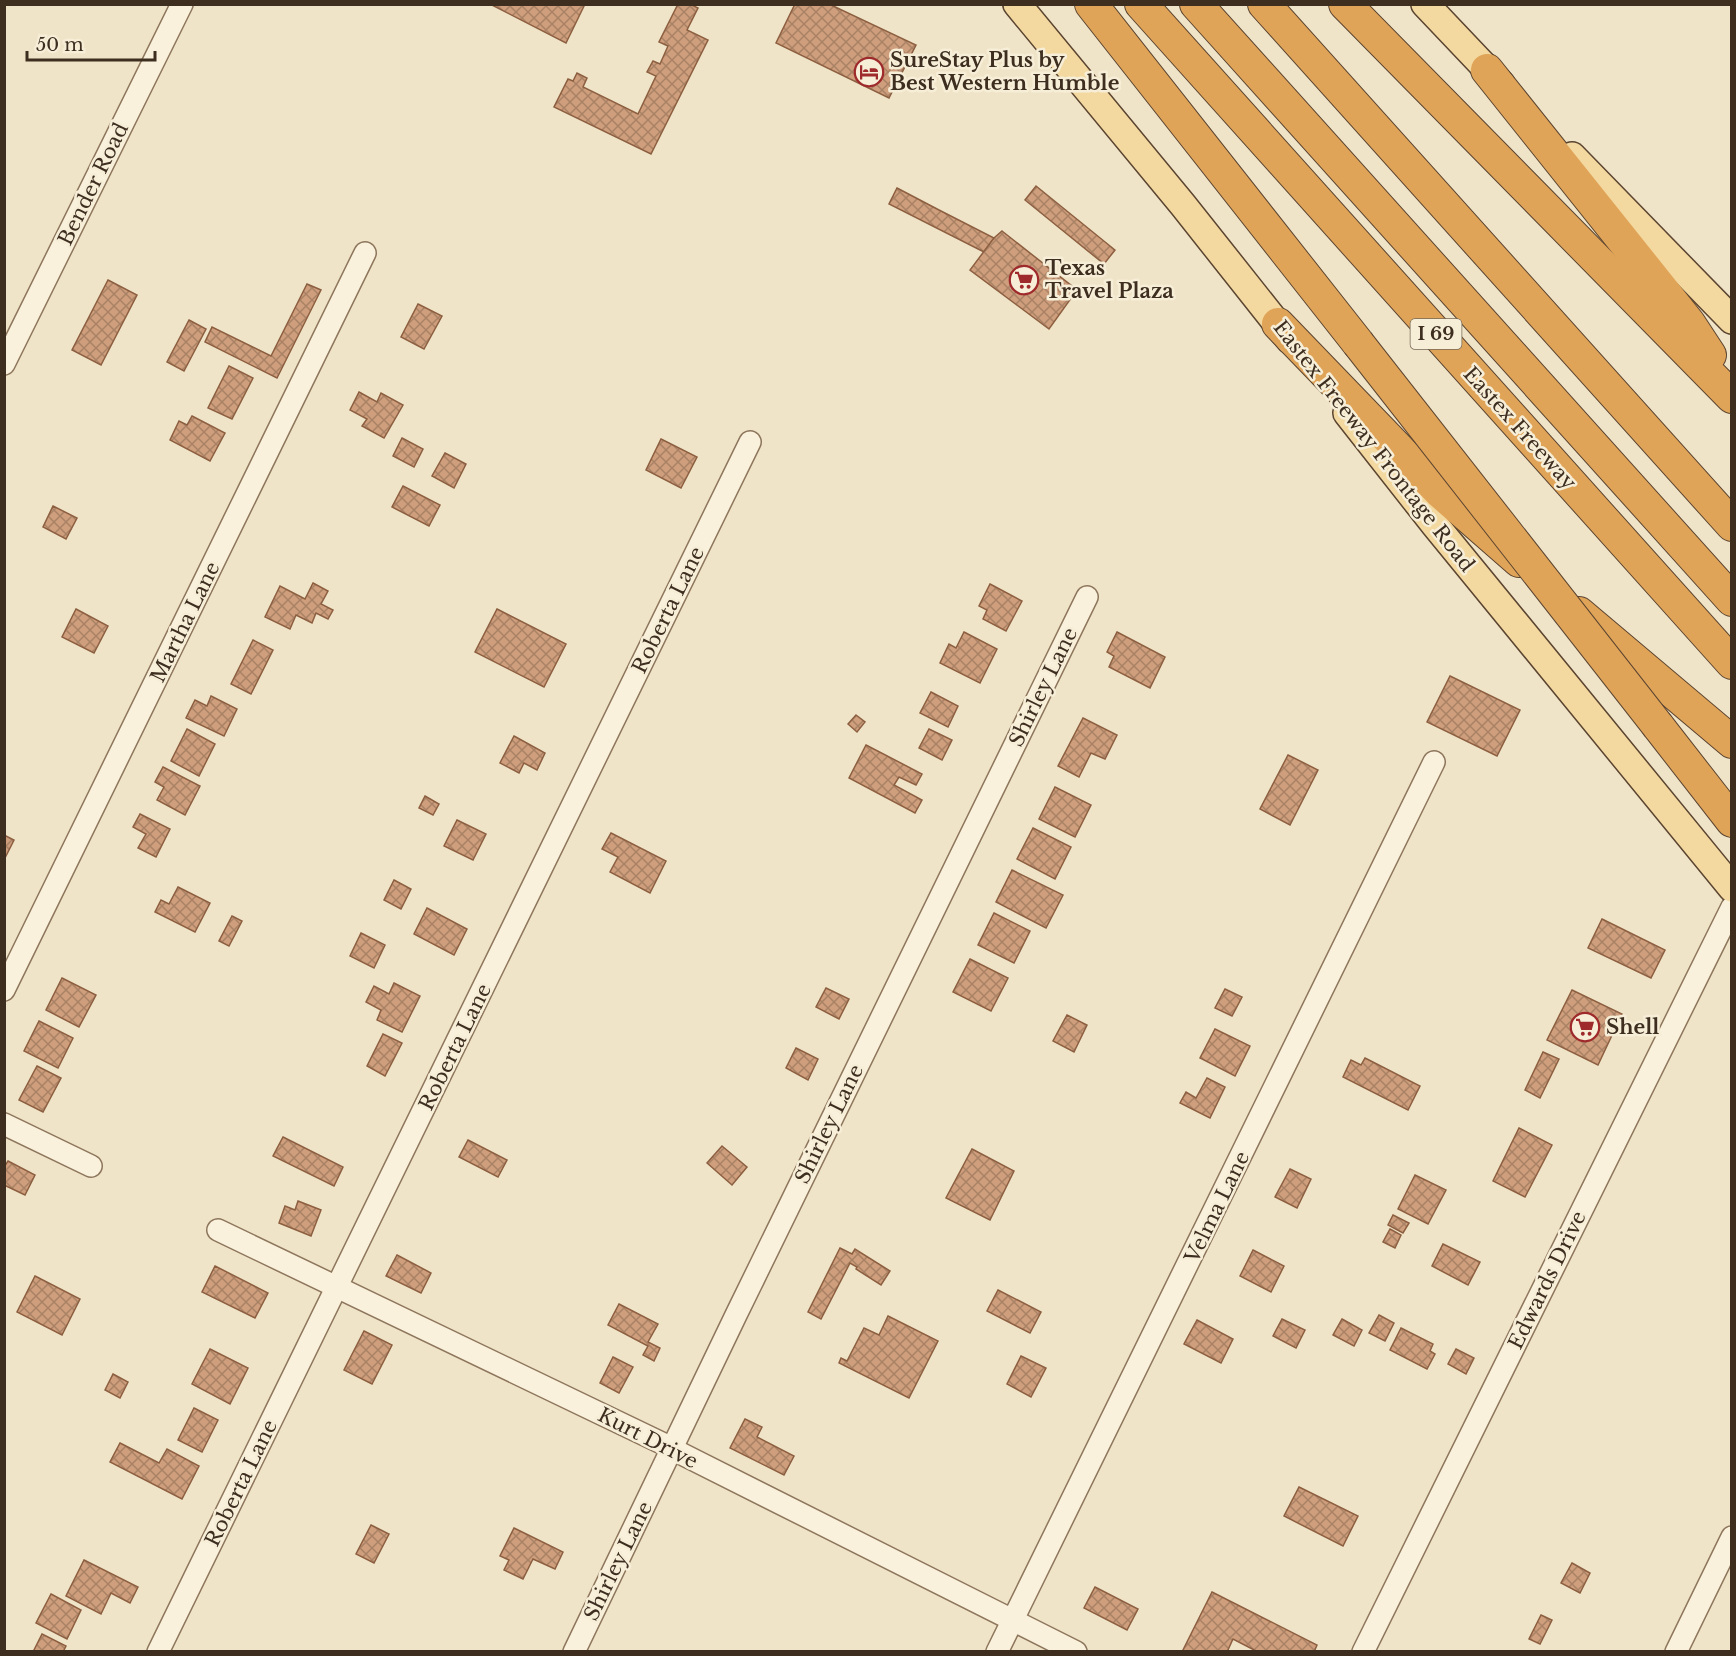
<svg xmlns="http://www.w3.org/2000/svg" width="1736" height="1656" viewBox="0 0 1736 1656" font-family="'Libre Baskerville',serif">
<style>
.building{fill:url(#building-cross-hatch);stroke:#8d5f41;stroke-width:1.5}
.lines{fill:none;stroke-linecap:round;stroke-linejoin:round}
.minor-casing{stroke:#8d765c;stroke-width:24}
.major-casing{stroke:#5b4430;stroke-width:30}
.highway-casing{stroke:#5b4430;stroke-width:34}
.minor{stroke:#faf1dc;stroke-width:21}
.major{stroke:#f3d9a0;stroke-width:27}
.highway{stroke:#e0a458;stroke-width:32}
.highway-bridge-casing{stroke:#5b4430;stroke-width:34;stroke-linecap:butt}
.highway-bridge{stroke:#e0a458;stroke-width:32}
.labels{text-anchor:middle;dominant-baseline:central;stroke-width:5;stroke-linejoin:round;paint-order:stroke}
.shield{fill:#f7eed8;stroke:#756857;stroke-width:1.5}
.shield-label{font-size:18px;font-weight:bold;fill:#3d2e20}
.poi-label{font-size:20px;font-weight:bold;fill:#3d2e20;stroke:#f7eed8;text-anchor:start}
.street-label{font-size:20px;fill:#3d2e20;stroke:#f7eed8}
</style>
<defs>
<pattern id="building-cross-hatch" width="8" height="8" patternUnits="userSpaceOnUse" patternTransform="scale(1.5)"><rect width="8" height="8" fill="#cf9f7d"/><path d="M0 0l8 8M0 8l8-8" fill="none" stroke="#a98266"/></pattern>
</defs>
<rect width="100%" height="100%" fill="#f0e4c8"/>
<g class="building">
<path d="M490,4H585L566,43Z"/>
<path d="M678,4H690L698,8L687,30L708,40L651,154L554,107L568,79L573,81L577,73L587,78L583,87L638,114L656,76L647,72L653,61L660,64L668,46L659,42Z"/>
<path d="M795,4H829L916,45L889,98L776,43Z"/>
<path d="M1036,186L1115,250L1104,264L1025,200Z"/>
<path d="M897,188L939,210L994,238L984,252L889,204Z"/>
<path d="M1002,231L1077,290L1049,329L970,270L994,238Z"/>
<path d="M108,280L137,295L101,365L72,350Z"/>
<path d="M307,284L321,290L277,378L205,342L212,327L271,356Z"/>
<path d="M418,304L442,316L424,349L401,337Z"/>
<path d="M189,320L206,329L184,371L167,362Z"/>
<path d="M229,366L253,378L232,419L208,408Z"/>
<path d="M359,392L377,402L381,393L403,405L384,438L362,426L367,419L350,410Z"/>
<path d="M192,416L225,433L210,461L170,440L179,421L187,425Z"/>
<path d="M402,438L423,449L414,467L393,456Z"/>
<path d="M661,439L697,457L681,488L646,470Z"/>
<path d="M445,453L466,464L454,488L432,476Z"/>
<path d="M403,486L440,505L429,526L392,507Z"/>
<path d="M53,506L77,518L66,539L43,527Z"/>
<path d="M313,583L328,591L321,604L333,610L328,619L316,613L312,623L296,615L290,629L265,617L280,586L305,599Z"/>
<path d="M990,584L1022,601L1006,631L983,619L987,610L979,606Z"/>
<path d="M76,609L108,626L94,653L62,637Z"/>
<path d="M497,609L566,644L544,687L475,652Z"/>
<path d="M964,632L997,649L980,683L940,663L949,644L956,648Z"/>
<path d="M1117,632L1165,657L1150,688L1109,667L1114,656L1107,652Z"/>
<path d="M253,640L273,650L251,694L231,684Z"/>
<path d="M1450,676L1520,710L1497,756L1427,722Z"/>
<path d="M931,692L958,706L948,727L920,713Z"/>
<path d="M211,696L237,709L224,736L186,718L195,700L207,706Z"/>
<path d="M856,715L865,722L857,732L848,724Z"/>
<path d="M1083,718L1117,735L1105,759L1091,753L1079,777L1058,766Z"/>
<path d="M187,729L215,744L199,776L171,761Z"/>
<path d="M929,729L952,740L942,760L919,748Z"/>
<path d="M514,736L545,753L537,770L524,763L519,773L500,763Z"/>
<path d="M866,745L922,774L916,785L899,777L894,785L922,800L915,813L849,778Z"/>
<path d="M1288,755L1318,770L1290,825L1260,809Z"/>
<path d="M163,767L200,786L185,815L157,800L164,787L155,782Z"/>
<path d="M1055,787L1091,805L1075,837L1039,819Z"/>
<path d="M425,796L439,804L433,815L419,808Z"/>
<path d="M140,814L170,829L156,857L138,848L146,834L133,827Z"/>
<path d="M457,820L486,834L473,860L444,846Z"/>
<path d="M1033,828L1071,847L1055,879L1017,859Z"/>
<path d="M611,833L666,861L650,893L610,872L618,857L602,849Z"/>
<path d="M4,835L14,840L4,860Z"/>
<path d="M1012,870L1063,895L1046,928L996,902Z"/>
<path d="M394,880L411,889L401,909L384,900Z"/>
<path d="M178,887L210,903L195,932L155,912L161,900L169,904Z"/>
<path d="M427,908L467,929L454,955L414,934Z"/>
<path d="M994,913L1030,931L1014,963L978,945Z"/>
<path d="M232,916L242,921L229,946L219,941Z"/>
<path d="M1602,919L1665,950L1651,978L1588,948Z"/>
<path d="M361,933L385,945L374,968L350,956Z"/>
<path d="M970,959L1008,978L991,1011L953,992Z"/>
<path d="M62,978L96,995L79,1027L46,1010Z"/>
<path d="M394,983L420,996L402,1032L377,1020L381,1010L366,1002L374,986L389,994Z"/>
<path d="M826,988L849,999L839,1019L816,1007Z"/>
<path d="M1225,989L1242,997L1232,1016L1215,1008Z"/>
<path d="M1572,990L1622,1014L1598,1065L1547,1040Z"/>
<path d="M1067,1015L1087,1025L1074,1052L1053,1041Z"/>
<path d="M39,1021L73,1038L58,1068L24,1051Z"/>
<path d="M1215,1029L1250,1046L1235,1076L1200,1058Z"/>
<path d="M383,1034L402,1043L385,1076L367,1066Z"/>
<path d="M796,1048L818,1059L808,1080L786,1068Z"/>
<path d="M1543,1052L1559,1059L1540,1098L1525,1090Z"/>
<path d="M1365,1058L1420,1086L1408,1110L1343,1077L1351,1060L1361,1065Z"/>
<path d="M37,1066L61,1078L43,1112L19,1100Z"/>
<path d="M1207,1078L1225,1087L1210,1118L1180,1103L1186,1092L1196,1098Z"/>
<path d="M1519,1128L1552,1145L1525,1197L1493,1181Z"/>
<path d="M283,1137L343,1167L334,1186L273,1156Z"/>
<path d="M468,1140L507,1160L498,1177L459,1157Z"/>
<path d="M722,1146L747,1167L732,1185L707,1163Z"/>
<path d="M972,1149L1014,1171L990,1220L946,1198Z"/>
<path d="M8,1161L35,1175L25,1195L4,1185V1167Z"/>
<path d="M1290,1169L1311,1179L1297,1208L1275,1197Z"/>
<path d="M1415,1175L1446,1190L1428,1224L1398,1209Z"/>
<path d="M298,1201L321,1210L311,1236L279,1223L285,1206L295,1210Z"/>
<path d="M1393,1215L1409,1223L1403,1233L1388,1225Z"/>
<path d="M1390,1229L1401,1235L1395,1248L1383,1242Z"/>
<path d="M1443,1244L1480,1262L1468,1285L1432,1266Z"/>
<path d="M840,1248L852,1254L855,1249L890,1271L881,1285L856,1269L857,1267L850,1263L821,1319L808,1312Z"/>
<path d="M1253,1250L1284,1266L1271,1292L1240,1276Z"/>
<path d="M397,1255L431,1273L421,1293L386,1276Z"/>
<path d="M215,1266L268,1293L255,1318L202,1292Z"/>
<path d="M35,1276L80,1299L62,1335L17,1312Z"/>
<path d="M998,1290L1041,1312L1030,1333L987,1311Z"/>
<path d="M619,1304L658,1324L648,1342L660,1348L654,1361L643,1355L648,1346L608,1325Z"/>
<path d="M1379,1315L1394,1323L1385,1341L1369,1333Z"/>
<path d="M888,1316L938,1341L909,1398L839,1363L841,1358L847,1361L864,1328L879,1335Z"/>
<path d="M1282,1319L1305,1330L1296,1348L1273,1336Z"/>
<path d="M1342,1319L1362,1330L1354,1346L1333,1335Z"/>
<path d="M1197,1320L1233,1339L1221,1363L1184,1344Z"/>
<path d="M1401,1328L1433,1344L1430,1351L1435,1354L1427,1369L1390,1350Z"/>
<path d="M364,1331L392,1345L372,1384L344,1370Z"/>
<path d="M210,1349L248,1368L230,1404L192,1384Z"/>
<path d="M1456,1349L1474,1358L1466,1374L1448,1364Z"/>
<path d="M1021,1356L1046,1368L1031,1397L1007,1384Z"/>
<path d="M613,1357L633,1367L619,1393L600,1383Z"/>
<path d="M113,1374L128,1382L120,1398L105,1390Z"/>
<path d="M194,1408L218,1420L202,1452L178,1440Z"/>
<path d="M745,1419L762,1427L757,1437L794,1456L784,1475L730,1448Z"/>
<path d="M120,1443L159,1463L167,1449L199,1466L182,1499L110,1462Z"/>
<path d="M1299,1487L1358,1516L1343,1546L1284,1516Z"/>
<path d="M371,1525L389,1534L374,1563L356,1554Z"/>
<path d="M514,1528L563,1552L555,1569L533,1559L523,1579L504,1570L509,1560L500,1556Z"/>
<path d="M84,1560L138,1587L130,1603L111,1593L101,1614L66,1596Z"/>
<path d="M1572,1563L1590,1573L1580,1593L1561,1583Z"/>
<path d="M1095,1587L1138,1609L1127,1630L1084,1608Z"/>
<path d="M1212,1592L1317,1645L1314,1652H1258L1233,1639L1227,1652H1182Z"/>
<path d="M51,1594L81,1610L67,1639L36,1623Z"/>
<path d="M1541,1615L1552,1620L1540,1644L1529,1639Z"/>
<path d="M42,1634L66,1646L63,1652H33Z"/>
</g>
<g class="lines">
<g class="minor-casing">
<g id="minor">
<path d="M4,364L182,4"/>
<path d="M4,990L365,253"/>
<path d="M4,1124L91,1166"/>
<path d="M218,1230L672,1448L682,1454L1076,1652"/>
<path d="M158,1652L750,442"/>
<path d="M574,1652L736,1315L1087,597"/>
<path d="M997,1652L1434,762"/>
<path d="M1363,1652L1732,907"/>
<path d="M1676,1652L1732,1537"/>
</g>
</g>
<g class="major-casing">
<g id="major">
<path d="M1017,4L1183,205L1290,340"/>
<path d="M1425,4L1501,84"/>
<path d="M1572,156L1732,320"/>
<path d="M1347,413L1435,525L1732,888"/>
</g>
</g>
<g class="highway-casing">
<g id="highway">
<path d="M1091,4L1358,343"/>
<path d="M1141,4L1732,663"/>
<path d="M1196,4L1732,600"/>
<path d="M1264,4L1732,525"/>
<path d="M1345,4L1732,397"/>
<path d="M1487,70L1689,323L1710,355"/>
<path d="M1278,324L1440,492L1519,561"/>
<path d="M1579,613L1732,742"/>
<path d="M1658,726L1732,821"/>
</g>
</g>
<use href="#minor" class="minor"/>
<use href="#major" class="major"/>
<use href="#highway" class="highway"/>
<g class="highway-bridge-casing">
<path id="highway-bridge" d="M1358,343L1658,726"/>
</g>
<use href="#highway-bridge" class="highway-bridge"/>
</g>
<defs>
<g id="hotel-ring" transform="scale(1.5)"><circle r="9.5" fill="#f7eed8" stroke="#9e2a2b" stroke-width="1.5"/><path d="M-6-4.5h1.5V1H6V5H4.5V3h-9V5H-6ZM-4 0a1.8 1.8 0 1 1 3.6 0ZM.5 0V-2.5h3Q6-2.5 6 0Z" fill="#9e2a2b"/></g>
<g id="supermarket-ring" transform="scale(1.5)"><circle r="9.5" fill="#f7eed8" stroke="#9e2a2b" stroke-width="1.5"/><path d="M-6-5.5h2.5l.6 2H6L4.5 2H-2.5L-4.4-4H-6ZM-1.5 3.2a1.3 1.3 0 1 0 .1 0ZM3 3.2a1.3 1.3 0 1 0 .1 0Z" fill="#9e2a2b"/></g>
</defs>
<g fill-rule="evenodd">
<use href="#hotel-ring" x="869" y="72"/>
<use href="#supermarket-ring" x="1024" y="280"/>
<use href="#supermarket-ring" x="1585" y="1027"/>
</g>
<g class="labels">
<rect class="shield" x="1410.5" y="319" width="51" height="30" rx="4.5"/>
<g class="shield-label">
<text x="1436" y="334">I 69</text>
</g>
<g class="poi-label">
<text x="890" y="60">SureStay Plus by<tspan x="890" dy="23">Best Western Humble</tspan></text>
<text x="1045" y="268">Texas<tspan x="1045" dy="23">Travel Plaza</tspan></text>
<text x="1606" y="1027">Shell</text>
</g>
<g class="street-label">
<text transform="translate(93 184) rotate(-64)">Bender Road</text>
<text transform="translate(1520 428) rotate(48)">Eastex Freeway</text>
<text transform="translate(1374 446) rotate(52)">Eastex Freeway Frontage Road</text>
<text transform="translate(668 610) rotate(-64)">Roberta Lane</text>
<text transform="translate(185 622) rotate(-64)">Martha Lane</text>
<text transform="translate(1043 687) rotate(-64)">Shirley Lane</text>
<text transform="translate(455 1047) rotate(-64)">Roberta Lane</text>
<text transform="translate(829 1124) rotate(-64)">Shirley Lane</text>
<text transform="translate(1217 1207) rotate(-64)">Velma Lane</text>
<text transform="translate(1547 1280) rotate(-64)">Edwards Drive</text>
<text transform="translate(648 1438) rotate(27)">Kurt Drive</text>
<text transform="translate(241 1483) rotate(-64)">Roberta Lane</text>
<text transform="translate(618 1561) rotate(-64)">Shirley Lane</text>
</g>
</g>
<rect width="1736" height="1656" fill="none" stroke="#3d2e20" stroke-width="12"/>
<path d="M27 51v9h128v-9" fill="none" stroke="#3d2e20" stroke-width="3"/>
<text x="36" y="51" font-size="18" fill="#3d2e20" stroke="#f7eed8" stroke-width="4.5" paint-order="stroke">50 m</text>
</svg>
